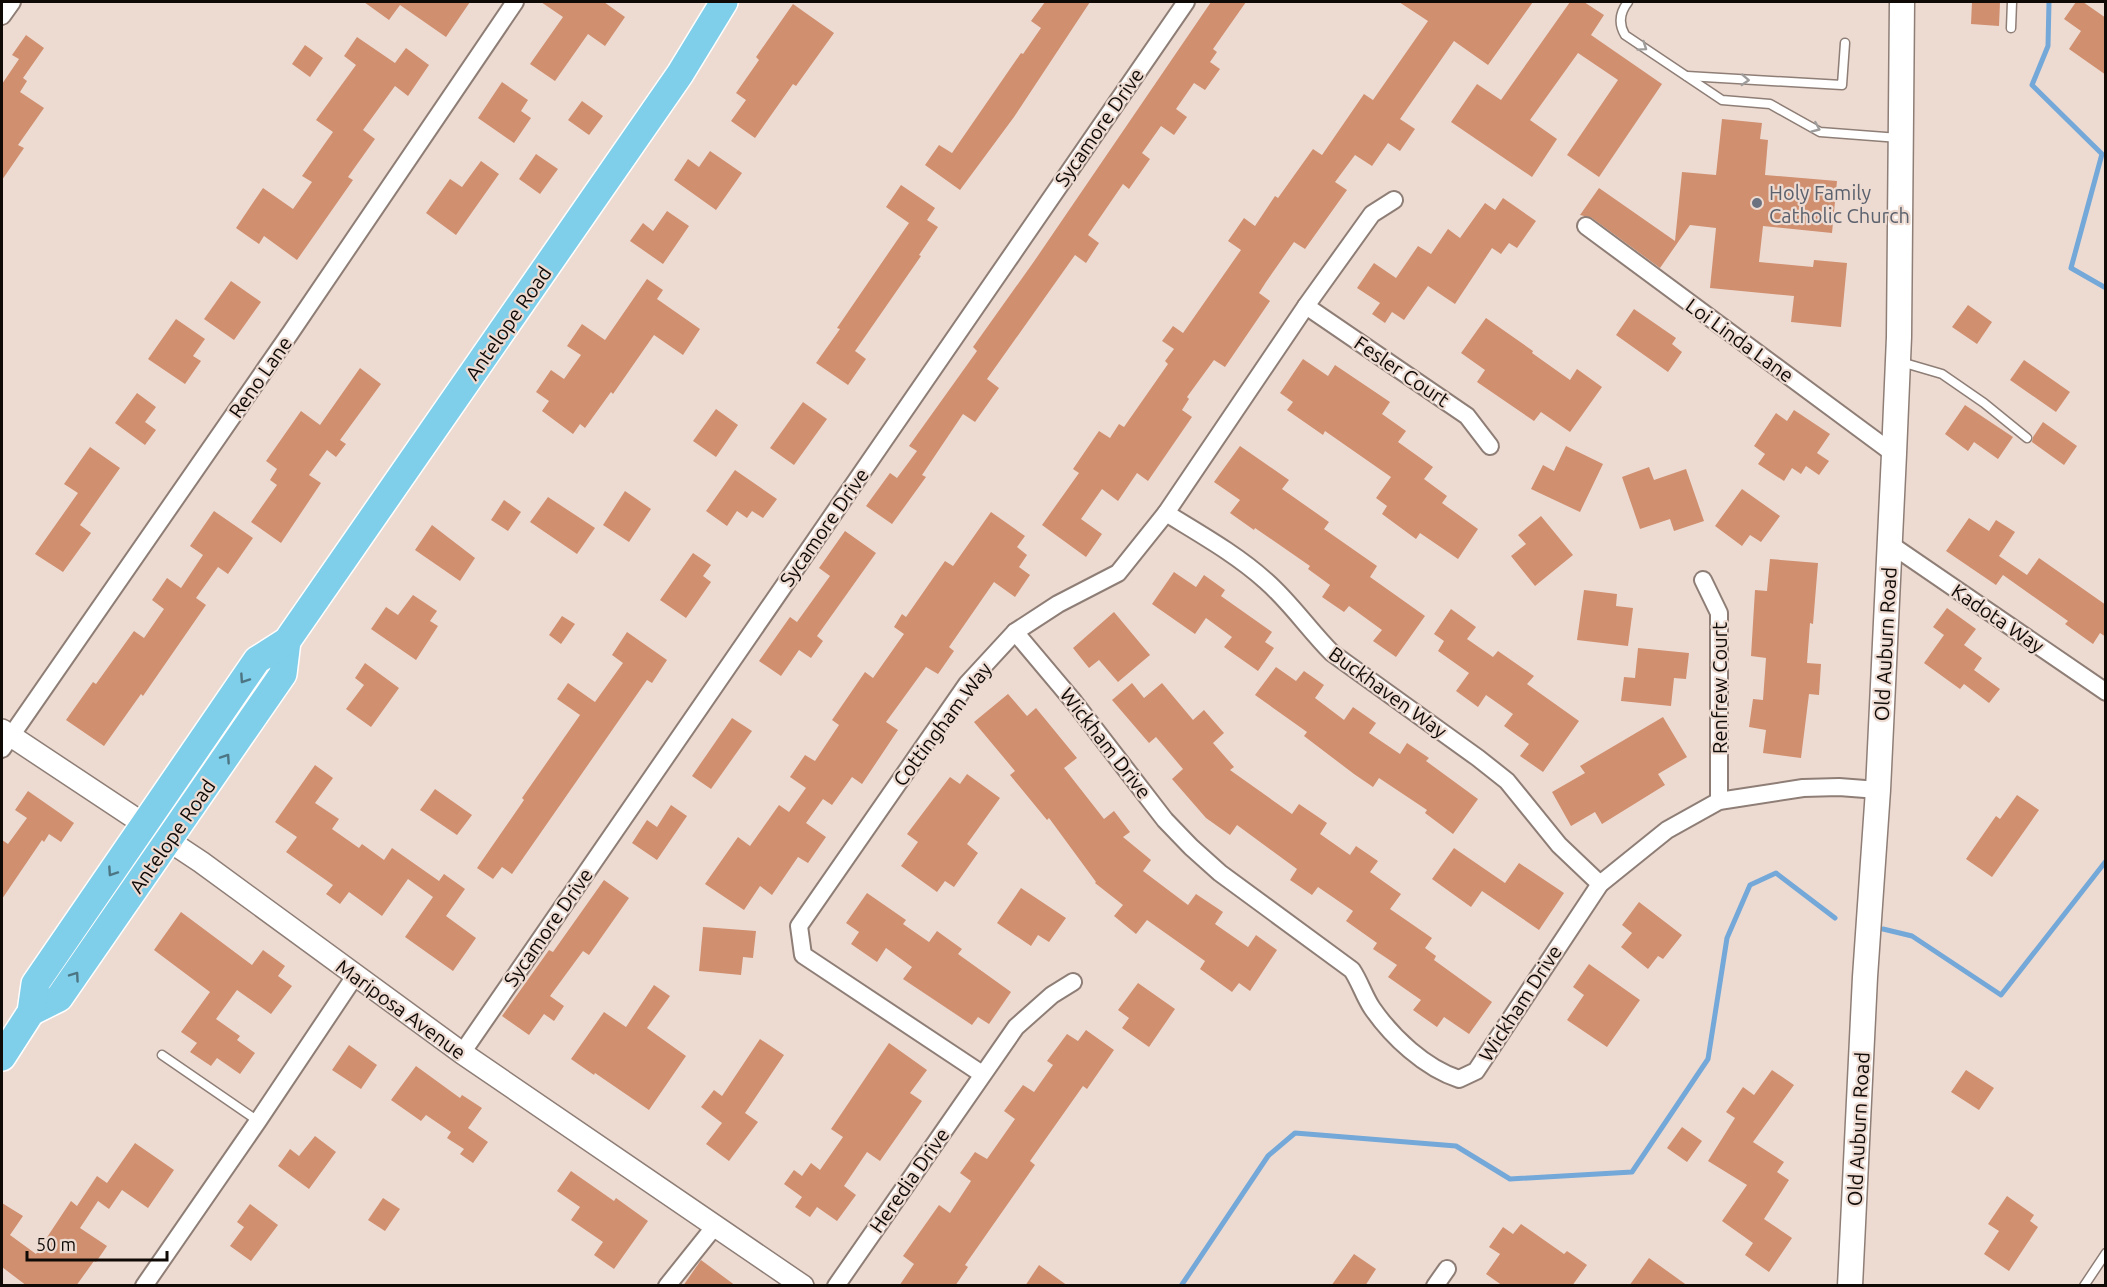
<svg xmlns="http://www.w3.org/2000/svg" width="2107" height="1287" viewBox="0 0 2107 1287" font-family="Ubuntu,sans-serif">
<style>
.lines{fill:none;stroke-linecap:round;stroke-linejoin:round}
.stream{stroke:#73a8d9;stroke-width:5}
.building{fill:#d08f6f}
.service-casing{stroke:#8e7e76;stroke-width:11}
.minor-casing{stroke:#8e7e76;stroke-width:20}
.tertiary-casing{stroke:#8e7e76;stroke-width:24}
.secondary-casing{stroke:#8e7e76;stroke-width:27}
.primary-casing{stroke:#fff;stroke-width:30}
.service{stroke:#fff;stroke-width:8}
.minor{stroke:#fff;stroke-width:16}
.tertiary{stroke:#fff;stroke-width:21}
.secondary{stroke:#fff;stroke-width:24}
.primary{stroke:#7fceea;stroke-width:27}
.oneway{stroke:#9f9d9c}
.oneway2{stroke:#4d7684}
.worship-dot{fill:#6b7280;stroke:#eddbd2;stroke-width:2}
.labels{text-anchor:middle;dominant-baseline:central;stroke-width:4.5;stroke-linejoin:round;paint-order:stroke}
.street-label{font-size:20px;fill:#100a07;stroke:#eddbd2}
.worship-label{font-size:20px;fill:#5b616d;stroke:#eddbd2;text-anchor:start}
</style>
<rect width="100%" height="100%" fill="#eddbd2"/>
<g class="lines">
<g class="stream">
<path d="M2049,2L2048,46L2032,85L2102,154L2071,268L2106,288"/>
<path d="M1883,929L1912,936L2001,995L2106,861"/>
<path d="M1181,1286L1268,1156L1295,1133L1456,1146L1510,1179L1632,1172L1708,1059L1727,938L1750,885L1776,873L1835,918"/>
</g>
</g>
<g class="building">
<path d="M364,2H470L446,37L400,5L389,20Z"/>
<path d="M541,2H604L625,17L605,46L588,34L555,81L530,64L563,17Z"/>
<path d="M1045,2H1090L1014,117L960,190L925,165L939,145L952,153L1021,53L1023,54L1041,28L1031,21Z"/>
<path d="M1211,2H1246L1213,49L1217,52L1210,62L1220,69L1205,90L1194,83L1176,109L1187,117L1174,135L1161,126L1142,153L1150,159L1129,189L1123,184L1088,235L1099,243L1086,263L1075,255L987,379L999,388L975,422L963,414L922,475L926,477L892,524L866,506L890,473L897,478L917,451L909,446L977,351L973,347L1035,260Z"/>
<path d="M1399,2H1533L1488,65L1454,41L1400,119L1415,129L1400,151L1388,143L1372,166L1355,155L1335,182L1347,190L1305,249L1294,242L1266,282L1259,293L1270,301L1225,367L1214,360L1187,397L1189,399L1182,410L1192,417L1148,481L1137,473L1118,501L1102,489L1081,519L1102,534L1086,557L1042,525L1079,473L1073,469L1099,431L1110,438L1119,424L1124,427L1168,364L1165,361L1174,349L1162,341L1173,326L1183,333L1241,250L1228,241L1244,218L1255,226L1275,196L1278,198L1313,149L1322,155L1364,94L1373,100L1428,21Z"/>
<path d="M1570,2H1584L1604,15L1591,35L1662,84L1599,177L1567,155L1618,80L1578,53L1530,120L1557,139L1532,177L1451,122L1477,84L1501,100Z"/>
<path d="M1972,2H2000L1999,26L1971,24Z"/>
<path d="M2076,2H2083L2106,18V75L2069,49L2081,31L2064,19Z"/>
<path d="M793,4L834,33L796,86L793,84L755,138L731,121L746,100L736,93L759,60L756,57Z"/>
<path d="M26,35L44,48L23,78L27,81L20,92L44,108L18,145L24,148L2,180V84L19,59L12,55Z"/>
<path d="M357,37L395,63L406,48L429,65L408,96L395,86L363,130L375,139L348,177L353,180L297,260L264,236L259,244L236,228L263,188L293,209L312,182L302,176L333,132L316,120L356,65L344,56Z"/>
<path d="M305,45L323,58L310,77L292,64Z"/>
<path d="M502,82L528,100L521,111L531,118L514,143L478,118Z"/>
<path d="M582,101L603,116L589,135L568,120Z"/>
<path d="M1722,119L1762,123L1760,139L1768,140L1765,175L1837,181L1832,233L1763,226L1759,262L1813,267L1814,260L1847,263L1841,327L1791,322L1794,296L1710,288L1716,228L1690,225L1660,268L1592,218L1580,215L1599,188L1675,241L1682,172L1716,175Z"/>
<path d="M710,151L742,173L716,210L674,180L688,159L699,167Z"/>
<path d="M536,154L558,169L540,194L519,179Z"/>
<path d="M481,161L499,174L456,235L426,213L450,179L462,187Z"/>
<path d="M901,185L935,208L927,220L938,227L919,255L921,256L855,351L866,359L848,385L816,363L840,329L837,328L909,223L886,207Z"/>
<path d="M1503,198L1536,221L1517,248L1509,243L1501,254L1492,248L1455,304L1428,286L1404,320L1392,312L1385,323L1372,314L1380,303L1357,288L1374,263L1396,278L1418,246L1431,254L1448,229L1460,238L1485,203L1495,210Z"/>
<path d="M667,211L689,226L663,264L630,241L643,223L653,231Z"/>
<path d="M647,279L663,290L657,299L700,329L683,355L654,335L613,394L611,392L585,428L580,424L573,434L542,411L549,401L536,392L551,370L564,379L581,355L567,346L582,324L605,340Z"/>
<path d="M231,281L261,302L234,340L204,319Z"/>
<path d="M1968,305L1992,322L1977,344L1952,327Z"/>
<path d="M1634,309L1676,338L1672,344L1682,352L1668,372L1616,335Z"/>
<path d="M1486,318L1533,351L1532,353L1570,380L1577,369L1602,387L1570,432L1541,412L1534,421L1477,382L1485,370L1461,353Z"/>
<path d="M176,319L205,339L193,356L201,361L185,384L148,359Z"/>
<path d="M1303,359L1328,376L1335,365L1390,402L1382,414L1406,431L1398,442L1433,467L1424,479L1447,496L1442,503L1478,529L1458,559L1420,533L1416,539L1382,514L1387,506L1376,498L1391,477L1325,431L1323,435L1287,410L1293,402L1280,393Z"/>
<path d="M2024,360L2070,392L2056,412L2010,380Z"/>
<path d="M360,368L381,384L340,440L346,444L336,457L327,450L309,475L321,483L281,543L251,522L277,485L270,480L277,469L266,461L301,411L320,425Z"/>
<path d="M137,393L156,407L145,422L156,430L145,445L115,423Z"/>
<path d="M803,402L827,419L794,465L770,448Z"/>
<path d="M1965,405L2013,437L1998,459L1974,442L1968,451L1945,434Z"/>
<path d="M716,409L738,425L716,457L693,441Z"/>
<path d="M1794,410L1830,434L1817,453L1829,461L1819,475L1806,466L1801,474L1792,468L1784,481L1758,464L1765,454L1754,446L1776,413L1787,421Z"/>
<path d="M2043,422L2077,446L2064,465L2032,442L2033,437Z"/>
<path d="M1240,446L1289,480L1282,489L1329,522L1324,529L1377,566L1370,577L1425,616L1396,657L1373,641L1382,630L1349,606L1344,612L1322,597L1330,585L1308,569L1310,566L1255,528L1254,530L1230,513L1240,500L1214,482Z"/>
<path d="M1566,446L1603,464L1580,512L1531,489L1543,465L1554,471Z"/>
<path d="M90,447L120,468L80,525L91,533L63,572L35,554L78,493L64,484Z"/>
<path d="M1649,467L1654,480L1686,469L1704,521L1674,531L1670,519L1640,529L1622,477Z"/>
<path d="M735,470L777,499L763,518L752,511L747,518L737,511L727,526L706,511Z"/>
<path d="M1742,489L1780,516L1761,542L1750,535L1742,546L1715,526Z"/>
<path d="M625,491L651,509L629,542L603,525Z"/>
<path d="M548,497L595,528L577,554L530,522Z"/>
<path d="M504,500L521,512L508,531L491,520Z"/>
<path d="M214,511L253,538L228,574L218,567L196,598L206,605L143,696L141,694L104,746L66,720L93,682L96,684L134,631L144,638L164,609L152,600L167,578L181,588L203,555L190,546Z"/>
<path d="M991,512L1025,536L1017,547L1027,555L1019,567L1030,575L1015,597L994,582L949,647L954,651L938,674L926,667L886,722L898,730L862,784L852,777L832,805L823,799L806,823L826,837L808,863L798,857L772,895L760,886L744,910L705,884L738,837L750,846L779,805L789,812L806,788L790,777L805,755L815,761L839,725L832,720L865,672L873,678L904,634L894,627L902,614L906,617L945,561L953,566Z"/>
<path d="M1541,516L1573,555L1535,586L1511,556L1526,544L1518,535Z"/>
<path d="M1969,518L1989,531L1996,520L2015,532L1999,556L2027,575L2039,558L2106,605V637L2100,633L2093,644L2065,624L2068,621L2003,575L1996,585L1946,551Z"/>
<path d="M432,525L475,558L460,581L415,550Z"/>
<path d="M845,531L876,553L817,636L823,641L811,658L799,650L781,676L759,661L790,617L797,622L830,576L819,568Z"/>
<path d="M693,553L711,565L703,576L711,582L686,618L660,600Z"/>
<path d="M1770,559L1818,563L1813,624L1810,623L1807,663L1821,664L1819,695L1809,694L1801,758L1763,753L1766,730L1749,727L1753,699L1763,700L1766,658L1751,656L1755,590L1767,591Z"/>
<path d="M1174,572L1196,587L1204,575L1225,590L1221,596L1272,632L1265,642L1274,648L1258,671L1224,647L1232,637L1206,618L1195,634L1152,604Z"/>
<path d="M1584,590L1617,594L1616,606L1633,608L1628,646L1577,640Z"/>
<path d="M413,595L437,611L430,621L438,626L416,660L371,629L386,607L398,615Z"/>
<path d="M1947,608L1976,629L1964,645L1982,658L1974,670L2000,689L1989,703L1964,684L1960,689L1924,663L1944,635L1933,627Z"/>
<path d="M1451,609L1476,627L1467,639L1493,657L1498,651L1534,676L1527,684L1579,721L1543,772L1520,756L1529,744L1504,726L1513,714L1486,695L1478,707L1456,691L1469,673L1438,651L1444,641L1434,634Z"/>
<path d="M1114,612L1150,655L1118,682L1099,660L1089,668L1073,648Z"/>
<path d="M562,616L575,624L561,644L549,635Z"/>
<path d="M627,632L667,660L652,683L647,680L512,874L502,867L493,879L477,868L524,800L522,798L580,715L557,699L568,683L595,702L623,663L612,655Z"/>
<path d="M1638,648L1689,653L1686,679L1674,678L1671,706L1621,701L1624,677L1635,678Z"/>
<path d="M365,663L399,688L371,727L346,709L364,685L355,678Z"/>
<path d="M1276,667L1296,681L1304,671L1324,685L1315,698L1344,720L1353,707L1376,723L1369,733L1400,754L1407,743L1429,758L1426,761L1478,799L1453,834L1425,813L1427,810L1379,778L1373,787L1354,774L1304,736L1307,732L1255,695Z"/>
<path d="M1132,683L1144,698L1162,683L1193,720L1204,710L1224,733L1213,743L1234,767L1230,770L1292,814L1299,804L1327,823L1320,834L1350,855L1356,846L1378,861L1370,872L1401,894L1390,909L1432,938L1425,948L1436,956L1434,960L1492,1002L1469,1034L1444,1017L1437,1027L1413,1010L1421,1000L1388,977L1397,965L1373,949L1377,943L1346,921L1353,911L1318,887L1312,895L1290,880L1297,869L1237,825L1230,835L1206,818L1172,779L1183,769L1156,737L1149,743L1112,700Z"/>
<path d="M1008,694L1027,716L1036,708L1077,758L1064,768L1104,819L1114,811L1130,832L1123,837L1151,860L1143,871L1188,905L1196,894L1223,912L1215,924L1248,947L1256,935L1277,950L1250,991L1239,983L1232,992L1200,969L1205,961L1147,920L1136,934L1114,916L1123,905L1095,883L1096,882L1049,818L1047,820L1010,775L1015,771L974,722Z"/>
<path d="M1663,717L1687,757L1658,774L1665,785L1602,824L1595,812L1571,826L1552,792L1585,773L1580,766Z"/>
<path d="M732,718L752,731L711,789L692,776Z"/>
<path d="M315,765L333,778L315,803L339,819L332,829L359,848L362,844L384,860L392,848L439,881L444,874L465,889L446,916L476,938L453,971L405,937L433,897L408,879L382,916L349,892L340,904L326,894L333,885L286,852L297,837L275,822Z"/>
<path d="M967,774L1000,798L967,844L978,853L954,887L945,881L937,892L901,866L918,842L907,834L950,777L960,784Z"/>
<path d="M435,789L472,815L457,835L420,810Z"/>
<path d="M28,791L74,823L61,842L49,834L44,842L42,840L2,899V840L8,844L27,818L15,810Z"/>
<path d="M2017,795L2039,810L1992,877L1966,859L1996,816L2000,819Z"/>
<path d="M671,805L687,816L657,860L632,843L647,820L657,827Z"/>
<path d="M1454,848L1505,883L1519,863L1564,893L1539,930L1482,891L1471,907L1432,879Z"/>
<path d="M604,880L629,898L589,955L583,951L550,996L564,1006L554,1021L544,1014L529,1035L502,1016L549,950L553,952Z"/>
<path d="M1021,888L1066,918L1049,942L1038,935L1031,946L997,923Z"/>
<path d="M867,893L906,920L903,924L929,942L937,931L962,949L958,954L1011,992L989,1024L978,1017L972,1025L903,979L912,967L886,948L877,962L851,944L859,932L846,923Z"/>
<path d="M1639,902L1682,935L1663,959L1658,956L1648,969L1621,947L1632,933L1622,925Z"/>
<path d="M181,912L252,965L263,950L285,966L278,976L292,986L271,1014L237,990L216,1019L240,1036L237,1040L255,1053L240,1074L217,1058L211,1066L190,1052L197,1043L181,1032L210,992L154,950Z"/>
<path d="M703,927L756,931L753,958L743,957L741,975L699,971Z"/>
<path d="M1589,964L1640,1000L1607,1047L1567,1020L1584,995L1573,987Z"/>
<path d="M1138,983L1175,1009L1149,1047L1122,1028L1129,1018L1118,1010Z"/>
<path d="M654,985L670,996L647,1028L686,1056L649,1110L595,1073L594,1075L571,1059L604,1012L626,1027Z"/>
<path d="M1086,1030L1114,1050L1087,1089L1083,1086L1030,1161L1035,1165L965,1265L968,1267L955,1286H899L914,1264L903,1256L939,1205L950,1213L971,1181L960,1173L975,1152L987,1159L1015,1119L1004,1111L1023,1085L1034,1092L1053,1065L1047,1061L1067,1034L1078,1041Z"/>
<path d="M760,1039L784,1055L745,1113L758,1122L729,1161L706,1144L722,1123L701,1107L714,1090L722,1096Z"/>
<path d="M889,1043L927,1070L910,1093L922,1101L880,1161L867,1152L844,1186L856,1195L837,1221L817,1207L810,1217L795,1207L802,1197L784,1184L794,1170L802,1176L811,1163L820,1170L843,1137L831,1129Z"/>
<path d="M349,1045L377,1065L361,1089L332,1070Z"/>
<path d="M416,1066L460,1098L462,1095L482,1108L468,1128L488,1142L473,1163L460,1154L464,1149L447,1138L451,1132L426,1115L421,1121L391,1100Z"/>
<path d="M1772,1070L1794,1085L1753,1142L1784,1162L1777,1172L1789,1180L1764,1219L1792,1238L1769,1272L1745,1255L1753,1243L1722,1221L1747,1185L1708,1161L1735,1118L1726,1112L1743,1087L1754,1095Z"/>
<path d="M1966,1070L1994,1088L1979,1110L1951,1092Z"/>
<path d="M1682,1127L1702,1141L1687,1162L1667,1148Z"/>
<path d="M315,1136L336,1152L309,1189L278,1166L290,1149L299,1156Z"/>
<path d="M135,1143L174,1170L148,1208L122,1190L109,1209L98,1201L80,1228L107,1246L96,1262L94,1261L76,1286H27L2,1267V1203L23,1216L10,1235L36,1254L71,1201L77,1206L97,1176L107,1183Z"/>
<path d="M571,1171L614,1201L616,1198L648,1221L614,1269L594,1255L603,1242L571,1220L580,1207L557,1191Z"/>
<path d="M2007,1196L2034,1215L2030,1221L2038,1227L2009,1271L1984,1254L1999,1231L1988,1224Z"/>
<path d="M383,1198L400,1209L385,1231L368,1220Z"/>
<path d="M250,1204L278,1225L251,1261L230,1246L244,1227L237,1222Z"/>
<path d="M1521,1224L1564,1254L1567,1251L1587,1265L1572,1286H1503L1486,1274L1500,1254L1489,1247L1503,1227L1513,1234Z"/>
<path d="M1354,1254L1376,1269L1365,1286H1331Z"/>
<path d="M1649,1258L1688,1286H1629Z"/>
<path d="M701,1260L736,1286H683Z"/>
<path d="M1039,1265L1068,1286H1025Z"/>
</g>
<g class="lines">
<g class="service-casing">
<g id="service">
<path d="M1628,2C1620,12 1618,23 1625,35L1722,100L1770,104L1820,132L1899,138"/>
<path d="M2011,28L2012,2"/>
<path d="M1687,76L1842,85L1845,43"/>
<path d="M1901,362L1942,374L1984,403L2027,438"/>
<path d="M162,1055L258,1121"/>
<path d="M2084,1286L2106,1253"/>
</g>
</g>
<g class="minor-casing">
<g id="minor">
<path d="M2,16L12,2"/>
<path d="M1586,226L1894,454"/>
<path d="M1306,306L1467,416L1490,446"/>
<path d="M1166,513C1200,534 1236,554 1266,581C1291,603 1309,630 1332,653L1478,758L1507,781L1559,845L1600,884"/>
<path d="M1890,544L2106,692"/>
<path d="M1703,580L1719,613V801"/>
<path d="M1015,632L1074,702L1165,820L1191,847L1220,873L1352,970C1360,982 1364,996 1372,1008C1392,1037 1425,1068 1459,1079L1476,1071L1600,884L1667,830L1719,801L1803,788L1839,787L1878,790"/>
<path d="M2,749L291,332L515,2"/>
<path d="M462,1053L1186,2"/>
<path d="M982,1074L803,955L799,926L967,684L1015,632L1058,604L1118,573L1166,513L1306,306L1372,214L1394,200"/>
<path d="M144,1286L258,1121L355,976"/>
<path d="M667,1286L715,1226"/>
<path d="M836,1286L1016,1027L1052,995L1073,982"/>
<path d="M1435,1286L1447,1269"/>
</g>
</g>
<g class="tertiary-casing">
<path id="tertiary" d="M2,730L201,862L462,1053L803,1286"/>
</g>
<g class="secondary-casing">
<path id="secondary" d="M1850,1286L1865,977L1878,790L1894,454L1899,337L1902,2"/>
</g>
<g class="primary-casing">
<g id="primary">
<path d="M31,1012L59,998L283,674L287,641"/>
<path d="M2,1057L31,1012L35,984L257,660L287,641L680,74L724,2"/>
</g>
</g>
<use href="#service" class="service"/>
<use href="#minor" class="minor"/>
<use href="#tertiary" class="tertiary"/>
<use href="#secondary" class="secondary"/>
<use href="#primary" class="primary"/>
</g>
<defs><path id="oneway-chevron" d="M-2-3.5L2.5 0L-2 3.5" fill="none" stroke-width="1.6" stroke-linecap="round" stroke-linejoin="round" transform="scale(1.5)"/></defs>
<g class="oneway">
<use href="#oneway-chevron" transform="translate(1643 47) rotate(34)"/>
<use href="#oneway-chevron" transform="translate(1745 80) rotate(3)"/>
<use href="#oneway-chevron" transform="translate(1816 128) rotate(23)"/>
</g>
<g class="oneway2">
<use href="#oneway-chevron" transform="translate(244 679) rotate(124)"/>
<use href="#oneway-chevron" transform="translate(226 758) rotate(-56)"/>
<use href="#oneway-chevron" transform="translate(112 872) rotate(124)"/>
<use href="#oneway-chevron" transform="translate(75 976) rotate(-55)"/>
</g>
<circle class="worship-dot" cx="1757" cy="203" r="6"/>
<g class="labels">
<g class="street-label">
<text transform="translate(1099 127) rotate(-55)">Sycamore Drive</text>
<text transform="translate(508 323) rotate(-55)">Antelope Road</text>
<text transform="translate(1740 340) rotate(36)">Loi Linda Lane</text>
<text transform="translate(1402 371) rotate(34)">Fesler Court</text>
<text transform="translate(260 377) rotate(-55)">Reno Lane</text>
<text transform="translate(824 527) rotate(-55)">Sycamore Drive</text>
<text transform="translate(1998 618) rotate(34)">Kadota Way</text>
<text transform="translate(1885 644) rotate(-87)">Old Auburn Road</text>
<text transform="translate(1719 688) rotate(-90)">Renfrew Court</text>
<text transform="translate(1388 692) rotate(36)">Buckhaven Way</text>
<text transform="translate(942 724) rotate(-53)">Cottingham Way</text>
<text transform="translate(1106 743) rotate(52)">Wickham Drive</text>
<text transform="translate(172 836) rotate(-55)">Antelope Road</text>
<text transform="translate(548 927) rotate(-55)">Sycamore Drive</text>
<text transform="translate(1520 1003) rotate(-57)">Wickham Drive</text>
<text transform="translate(401 1009) rotate(36)">Mariposa Avenue</text>
<text transform="translate(1858 1129) rotate(-87)">Old Auburn Road</text>
<text transform="translate(909 1180) rotate(-55)">Heredia Drive</text>
</g>
<g class="worship-label">
<text x="1769" y="192">Holy Family<tspan x="1769" dy="23">Catholic Church</tspan></text>
</g>
</g>
<rect width="2107" height="1287" fill="none" stroke="#100a07" stroke-width="6"/>
<path d="M27 1251v9h140v-9" fill="none" stroke="#100a07" stroke-width="3"/>
<text x="36" y="1251" font-size="18" fill="#100a07" stroke="#eddbd2" stroke-width="4.5" paint-order="stroke">50 m</text>
</svg>
